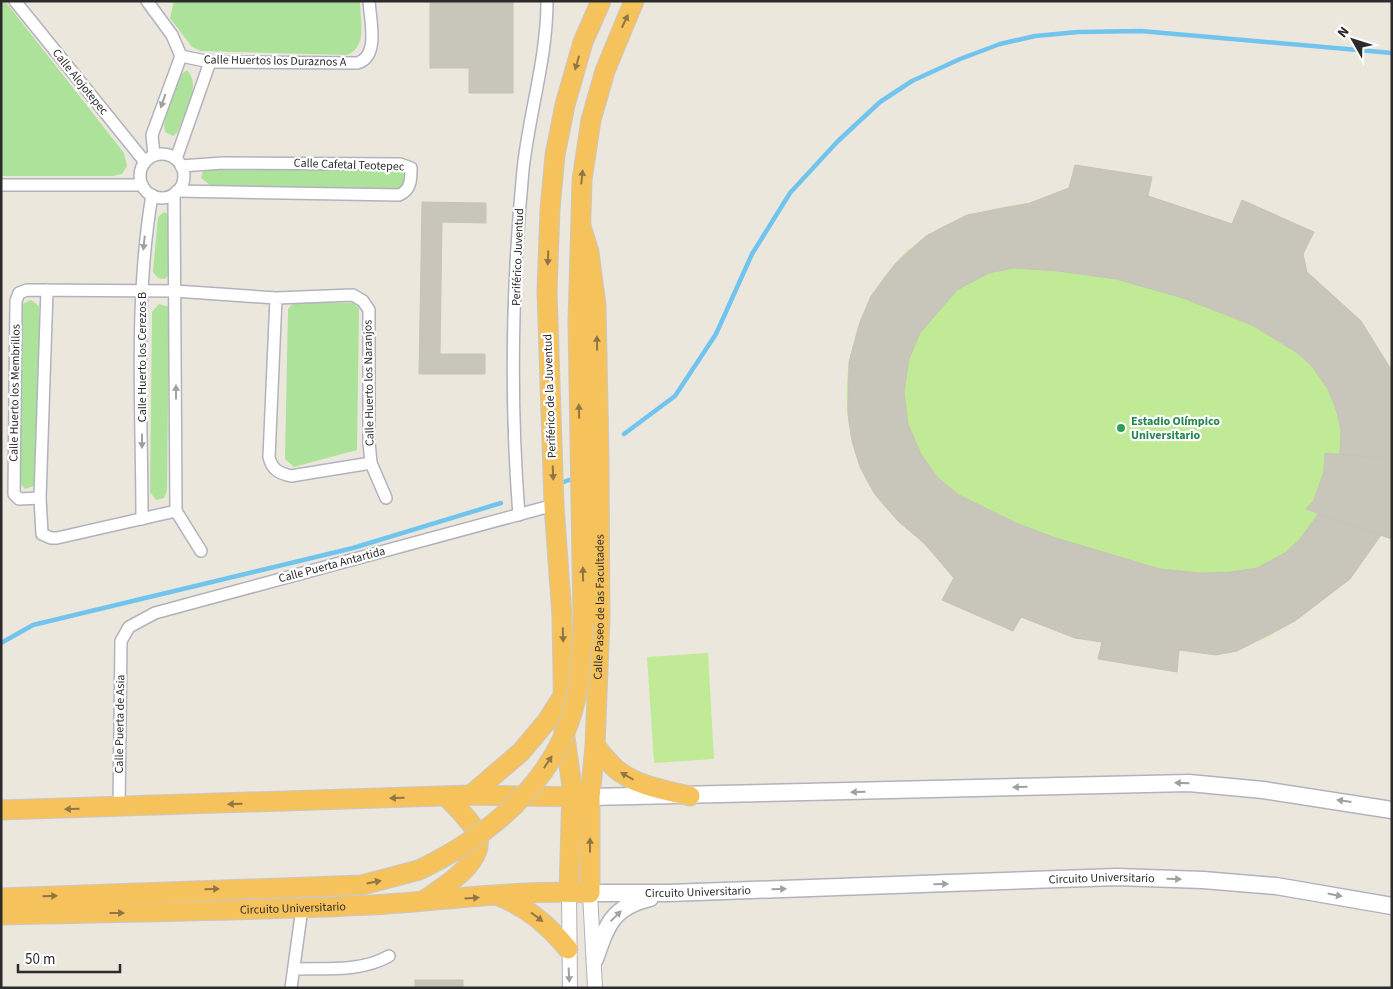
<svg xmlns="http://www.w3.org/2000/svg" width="1393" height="989" viewBox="0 0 1393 989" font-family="'Source Sans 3',sans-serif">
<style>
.green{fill:#ade29a}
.pitch{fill:#c0ea96}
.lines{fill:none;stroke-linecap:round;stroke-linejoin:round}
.stream{stroke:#71c4ed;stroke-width:4.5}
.building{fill:#c8c5bb;stroke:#c8c3b6;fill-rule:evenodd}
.minor-casing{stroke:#b1b2be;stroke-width:14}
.tertiary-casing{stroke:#b1b2be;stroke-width:16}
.secondary-casing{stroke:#b1b2be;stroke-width:19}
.trunk-casing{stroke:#c8c8c8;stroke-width:21}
.minor{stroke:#fff;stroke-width:11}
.tertiary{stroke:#fff;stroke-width:14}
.secondary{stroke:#fff;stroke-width:16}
.trunk{stroke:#f6c25c;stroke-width:19}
.trunk-bridge-casing{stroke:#c8c8c8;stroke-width:21;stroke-linecap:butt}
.trunk-bridge{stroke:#f6c25c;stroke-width:19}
.oneway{fill:#907644}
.oneway2{fill:#a0a0a0}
.leisure-dot{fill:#2e9e5b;stroke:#fff;stroke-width:2}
.labels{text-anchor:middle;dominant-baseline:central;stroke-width:4.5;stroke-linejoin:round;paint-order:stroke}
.street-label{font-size:12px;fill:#2b2b2b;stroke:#fff}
.leisure-label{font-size:12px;font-weight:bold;fill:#27864d;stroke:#fff;text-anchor:start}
</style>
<rect width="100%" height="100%" fill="#ece7dd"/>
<g class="green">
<path d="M1,1H5L124,153L127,166L122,174L112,176H1Z"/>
<path d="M174,1H360C360,20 368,47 347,55L201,51L192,47L170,18Z"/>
<path d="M187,70C202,86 185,113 178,131L173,136L165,132L164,124L177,78Z"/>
<path d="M209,168L402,171L408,177L407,186L400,189L210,185L201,178L203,171Z"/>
<path d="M164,212L169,215L170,273L165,279L158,278L153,272L158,217Z"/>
<path d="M31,300L39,306V478L34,486L25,489L18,481L22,304Z"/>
<path d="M294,302L353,303L359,308L357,450L294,467L285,459L288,309Z"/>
<path d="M159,304L169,307L167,490L164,498L156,500L150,492L152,312Z"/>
</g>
<g class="pitch">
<path d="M1075,165L1152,177L1148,196L1232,224L1242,200L1314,232L1303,254L1307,272L1361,321L1392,371L1381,535L1350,579L1295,621L1269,636L1237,651L1216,655L1179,650L1177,672L1098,659L1102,642L1075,638L1021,617L1013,631L942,600L953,578C944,567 935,554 924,544C907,527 887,513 874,493C822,413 847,288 927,236C950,220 977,212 1004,207C1013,205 1022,205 1030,203C1044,199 1057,193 1069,188Z"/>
<path d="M708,653L714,759L654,763L647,657Z"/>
</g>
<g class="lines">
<g class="stream">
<path d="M624,434L675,396L716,334L752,254L790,193L837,142L880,102L912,81L960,59L1000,44L1035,36L1078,32L1141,31L1392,53"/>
<path d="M561,483L569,480"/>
<path d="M1,643L33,625L353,548L501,503"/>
</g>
</g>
<g class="building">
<path d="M430,1H513V93H469V68H430Z"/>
<path d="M1075,165L1152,177L1148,196L1232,224L1242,200L1314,232L1303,254L1307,272L1361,321L1392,371V539L1381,535L1350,579L1295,621L1237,651L1216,655L1179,650L1177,672L1098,659L1102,642L1075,638L1021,617L1013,631L942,600L954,578L924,543L899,522L874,493L860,467L852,441L848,414L849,362L860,322L871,296L896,263L926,236L967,215L1030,203L1069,188ZM1014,268L1058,271L1116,279L1183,298L1252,325L1296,352L1311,365L1328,389L1336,409L1341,430L1340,454L1331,488L1319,513L1300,539L1285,553L1257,568L1231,572L1201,573L1160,569L1056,538L1016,523L959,495L938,478L921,454L908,424L904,392L909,359L920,333L957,290L989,273Z"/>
<path d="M422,202L486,203V223L442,222L440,354H485V374H419Z"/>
<path d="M1325,453L1392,459V539L1306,509L1314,500L1324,471Z"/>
<rect x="415" y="980" width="48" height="8"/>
</g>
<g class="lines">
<g class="minor-casing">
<g id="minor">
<path d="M15,1L145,162"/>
<path d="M147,1L172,35L181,56L152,135L154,155"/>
<path d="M181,56L210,62L357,63C380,57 370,20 369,1"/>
<circle cx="162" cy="176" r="22"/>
<path d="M176,159L210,62"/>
<path d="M1,185H142"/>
<path d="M177,191L399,195C411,190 411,180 411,168L400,164L223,163L181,166"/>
<path d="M174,194L176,511L201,551"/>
<path d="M47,290L40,498L42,534L51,538H57L176,511"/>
<path d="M371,463L386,498"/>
<path d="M40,498L19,499L14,494L16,301L19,293L27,290L175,291L276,298L353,295L363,301L369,310V442L371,463L291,476C279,473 272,470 269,457L276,298"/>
<path d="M519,515C510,401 512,284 523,170C529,113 547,59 547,1"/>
<path d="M142,519C142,411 134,302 152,195"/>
<path d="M119,808L121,641L129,627L155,613L554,505"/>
<path d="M295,969C327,968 361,972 389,956"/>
<path d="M291,988L302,908"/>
</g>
</g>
<g class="tertiary-casing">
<g id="tertiary">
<path d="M569,892L570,988"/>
<path d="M590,893L595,988"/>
</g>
</g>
<g class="secondary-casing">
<g id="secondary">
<path d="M590,797L1189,783L1263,790L1392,810"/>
<path id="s1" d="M590,893H669L1117,877L1203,880L1276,886L1392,906"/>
<path d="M595,959C607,925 612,907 650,898"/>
</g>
</g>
<g class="trunk-casing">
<g id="trunk">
<path d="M583,623L578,322L582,180L591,120L605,71L634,1"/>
<path d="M595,746C602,754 609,763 616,769C636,786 665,790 690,796"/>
<path d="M471,795L521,752L547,721L563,696L566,697"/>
<path d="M1,810L471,795L582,797"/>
<path d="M569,892L572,786L564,731L562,616L554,505L547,291L550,209L555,155L565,105L583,42L601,1"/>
<path d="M499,896C528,908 548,925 568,949"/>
<path d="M1,898L362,885L419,870"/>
<path d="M423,901C443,887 493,859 474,828C467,817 455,806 446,796"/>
<path id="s2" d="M1,915C125,912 248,911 371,905C444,901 517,889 590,893V797L595,746L600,619L599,458L596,305L589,252L581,226"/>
</g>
</g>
<use href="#minor" class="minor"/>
<use href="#tertiary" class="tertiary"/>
<use href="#secondary" class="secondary"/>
<use href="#trunk" class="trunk"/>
<g class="trunk-bridge-casing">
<path id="trunk-bridge" d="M419,870C486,838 552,785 573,710C581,681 582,652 583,623"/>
</g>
<use href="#trunk-bridge" class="trunk-bridge"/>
</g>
<defs><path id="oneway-solid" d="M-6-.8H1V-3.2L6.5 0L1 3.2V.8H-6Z" transform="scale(1.25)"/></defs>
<g class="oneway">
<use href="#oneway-solid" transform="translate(625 21) rotate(-65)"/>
<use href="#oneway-solid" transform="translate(577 63) rotate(106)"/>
<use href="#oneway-solid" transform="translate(582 177) rotate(-84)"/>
<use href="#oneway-solid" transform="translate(548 258) rotate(92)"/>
<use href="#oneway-solid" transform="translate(597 343) rotate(-91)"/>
<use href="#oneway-solid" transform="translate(579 411) rotate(-91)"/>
<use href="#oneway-solid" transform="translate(553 473) rotate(88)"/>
<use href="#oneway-solid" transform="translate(583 574) rotate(-91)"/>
<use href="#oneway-solid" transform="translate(563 635) rotate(89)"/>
<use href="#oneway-solid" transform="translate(548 762) rotate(-57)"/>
<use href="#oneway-solid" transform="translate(627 776) rotate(-150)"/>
<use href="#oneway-solid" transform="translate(397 798) rotate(178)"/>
<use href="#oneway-solid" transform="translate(235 804) rotate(178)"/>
<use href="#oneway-solid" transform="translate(72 809) rotate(178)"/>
<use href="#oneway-solid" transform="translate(590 845) rotate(-90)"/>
<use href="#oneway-solid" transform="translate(374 882) rotate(-11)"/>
<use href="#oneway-solid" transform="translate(212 889) rotate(-1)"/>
<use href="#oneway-solid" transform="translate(50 896) rotate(-1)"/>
<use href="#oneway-solid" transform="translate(472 898) rotate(-4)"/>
<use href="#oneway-solid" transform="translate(117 913)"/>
<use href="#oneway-solid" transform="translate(537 917) rotate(37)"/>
</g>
<g class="oneway2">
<use href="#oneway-solid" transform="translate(163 101) rotate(109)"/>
<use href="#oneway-solid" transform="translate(144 243) rotate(96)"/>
<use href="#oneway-solid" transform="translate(176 392) rotate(-90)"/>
<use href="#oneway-solid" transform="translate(142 441) rotate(90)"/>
<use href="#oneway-solid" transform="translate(1182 783) rotate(-179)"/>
<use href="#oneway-solid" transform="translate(1020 787) rotate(178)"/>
<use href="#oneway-solid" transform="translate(858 792) rotate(178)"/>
<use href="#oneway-solid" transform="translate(1344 801) rotate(-172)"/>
<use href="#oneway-solid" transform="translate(1174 879) rotate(2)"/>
<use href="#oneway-solid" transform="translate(941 884) rotate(-2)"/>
<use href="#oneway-solid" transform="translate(779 889) rotate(-2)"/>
<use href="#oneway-solid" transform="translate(1335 895) rotate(11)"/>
<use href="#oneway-solid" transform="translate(616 916) rotate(-44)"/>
<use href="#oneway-solid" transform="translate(569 975) rotate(87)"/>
</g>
<circle class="leisure-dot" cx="1121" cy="428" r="5"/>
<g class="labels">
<g class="street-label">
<text transform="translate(275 61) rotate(1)">Calle Huertos los Duraznos A</text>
<text transform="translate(80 82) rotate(51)">Calle Alojotepec</text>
<text transform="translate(349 165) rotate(2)">Calle Cafetal Teotepec</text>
<text transform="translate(518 257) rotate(-88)">Periférico Juventud</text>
<text transform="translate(142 357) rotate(-90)">Calle Huerto los Cerezos B</text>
<text transform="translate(369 383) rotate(-91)">Calle Huerto los Naranjos</text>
<text transform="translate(15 393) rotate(-89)">Calle Huerto los Membrillos</text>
<text transform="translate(550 396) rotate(-92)">Periférico de la Juventud</text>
<text transform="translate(332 565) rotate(-15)">Calle Puerta Antartida</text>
<text stroke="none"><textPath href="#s2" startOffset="876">Calle Paseo de las Facultades</textPath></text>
<text transform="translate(120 724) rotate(-89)">Calle Puerta de Asia</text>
<text stroke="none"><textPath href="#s1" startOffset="512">Circuito Universitario</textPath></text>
<text stroke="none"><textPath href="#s1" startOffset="108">Circuito Universitario</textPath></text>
<text stroke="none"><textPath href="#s2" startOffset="292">Circuito Universitario</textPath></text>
</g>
<g class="leisure-label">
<text x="1131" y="421">Estadio Olímpico<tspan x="1131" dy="14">Universitario</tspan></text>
</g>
</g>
<rect width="1393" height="989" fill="none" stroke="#2b2b2b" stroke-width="5"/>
<g transform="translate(1353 40) rotate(309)" stroke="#ffffff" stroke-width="4" paint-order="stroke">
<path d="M0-4L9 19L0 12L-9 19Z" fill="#2b2b2b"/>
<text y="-8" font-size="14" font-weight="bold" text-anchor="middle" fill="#2b2b2b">N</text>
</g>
<path d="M18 964v8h102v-8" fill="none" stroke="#2b2b2b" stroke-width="2.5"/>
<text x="25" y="964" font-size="15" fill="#2b2b2b" stroke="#ffffff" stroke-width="4" paint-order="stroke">50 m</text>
</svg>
